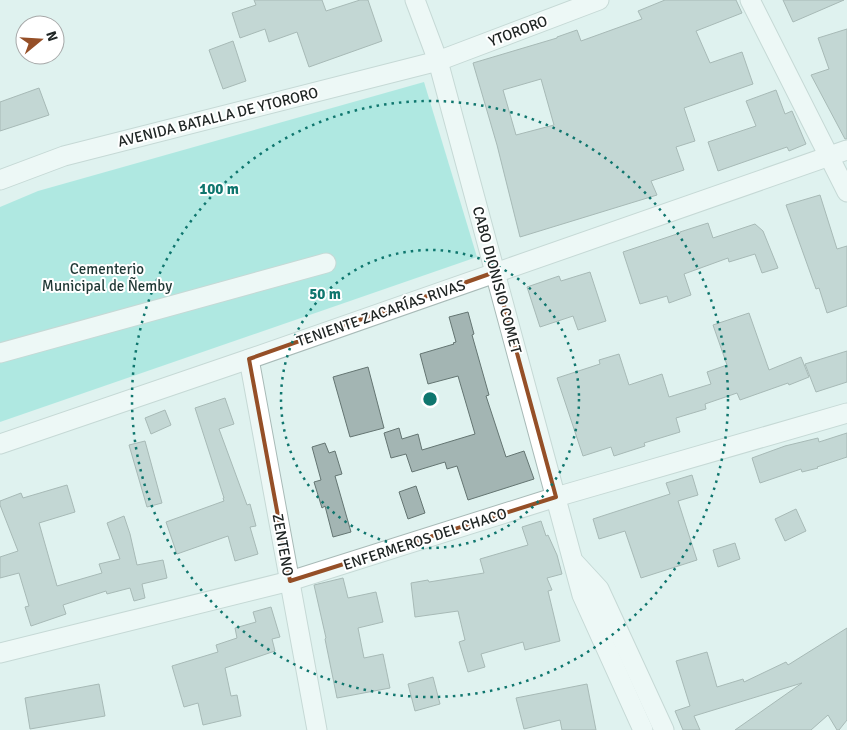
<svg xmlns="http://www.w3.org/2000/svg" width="847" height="730" viewBox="0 0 847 730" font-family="Signika,sans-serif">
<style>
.green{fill:#77dcd1}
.building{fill:#a3b5b3;stroke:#647572;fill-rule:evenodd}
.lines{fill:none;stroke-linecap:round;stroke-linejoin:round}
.minor-casing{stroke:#a8bab7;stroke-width:21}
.minor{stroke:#fff;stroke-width:19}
.marked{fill:none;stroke:#954f27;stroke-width:4;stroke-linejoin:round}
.ring{fill:none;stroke:#0f766e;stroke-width:2.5;stroke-dasharray:2.5 5}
.labels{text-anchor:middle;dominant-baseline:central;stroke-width:4;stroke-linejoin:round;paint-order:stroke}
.street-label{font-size:15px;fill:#202625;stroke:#fff}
.park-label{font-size:15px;fill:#1f3835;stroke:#fff}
.centre{fill:#0f766e;stroke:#fff;stroke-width:2.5}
.ring-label{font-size:15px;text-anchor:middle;font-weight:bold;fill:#0f766e;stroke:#fff;stroke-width:4;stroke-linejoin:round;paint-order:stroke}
</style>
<rect width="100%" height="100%" fill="#dff2ef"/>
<path class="green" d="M424,82L477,257L0,422V207L38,191Z"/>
<g class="building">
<path d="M254,0H322L326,11L360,0H368L382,41L309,67L297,32L269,42L265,29L240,38L232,13L256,5Z"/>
<path d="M665,0H736L742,13L696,31L710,63L742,52L753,84L684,108L695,141L676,147L684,170L651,181L657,195L520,237L497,145L473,63L557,38V37L577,30L581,41L642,19L638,11ZM541,79L554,125L516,135L503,90Z"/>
<path d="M783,0H844L793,22Z"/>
<path d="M847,29V139H845L811,75L829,69L818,38Z"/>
<path d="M233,41L246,81L223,89L209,50Z"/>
<path d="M39,88L49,115L0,131V102Z"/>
<path d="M776,90L785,114L792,111L806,144L789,151L787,147L718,171L708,142L756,126L746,101Z"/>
<path d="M820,195L837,249L847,246V306L827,313L819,288L816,289L786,205Z"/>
<path d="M708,223L713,238L755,224L763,231L778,268L762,273L755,254L729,262L728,258L684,274L691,295L669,303L667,296L640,304L623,252L680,233V232Z"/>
<path d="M590,272L606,321L578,330L573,316L540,327L527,287L559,276L561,281Z"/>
<path d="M468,312L474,334L472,335L489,395L486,396L506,457L524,451L534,479L468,500L457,466L447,469L445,462L412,472L406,454L391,458L384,433L399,428L402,439L418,434L422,450L475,434L458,376L428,384L420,354L454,344L453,343L456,342L449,317Z"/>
<path d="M749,313L769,370L801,357L809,377L789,385L788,383L740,400L737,393L705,404L706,409L676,418L680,432L644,443L645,446L614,456L611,447L583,456L557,378L600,364L599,360L619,354L629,385L662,374L669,397L711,384L707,372L727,365L713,325Z"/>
<path d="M847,351V382L816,392L805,364Z"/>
<path d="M368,367L384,428L350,437L333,377Z"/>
<path d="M225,398L234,424L219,429L247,505L250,504L256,526L250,527L258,554L235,561L228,536L177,554L166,522L224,501L223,498H224L195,408Z"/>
<path d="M165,410L171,425L151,434L145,418Z"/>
<path d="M847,433V457L817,467L818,468L802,472L801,469L760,483L752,458L785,446L818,438L819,442Z"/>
<path d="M145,441L162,503L147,507L129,445Z"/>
<path d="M325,443L329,453L335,451L342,474L335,476L351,532L333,537L325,506L322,508L314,482L321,480L312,447Z"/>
<path d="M692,475L698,495L678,501L697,560L641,578L625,531L599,539L593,519L670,494L666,483Z"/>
<path d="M67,485L75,512L39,523L57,586L102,573L99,564L120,559L107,523L124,516L130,534L137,565L163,560L167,578L142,584L145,598L134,601L130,588L107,594L106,591L63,605L66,614L31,626L25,607L29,606L19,573L0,578V557L18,551L0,505V501L21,493L23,498Z"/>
<path d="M416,486L425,513L408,519L399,492Z"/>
<path d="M796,509L806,531L785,541L775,519Z"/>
<path d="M541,521L546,536L548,535L557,555L562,574L547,578L552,590L548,591L560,641L525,650L523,642L481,654L485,667L468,672L459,642L465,640L458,611L415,617L411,583L428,580L429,582L484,573L480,559L528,545L522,527Z"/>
<path d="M735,543L740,559L718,567L713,550Z"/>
<path d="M343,578L348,598L376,592L383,622L358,628L364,658L383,654L390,688L337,698L325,639L326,638L314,585Z"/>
<path d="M271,607L280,637L272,639L275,651L225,668L231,696L237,695L241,716L203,725L198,703L184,707L172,666L218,652L216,645L237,638L235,628L256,622L253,612Z"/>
<path d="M847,628V720L839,730H837L828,715L811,730H735L802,683L694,716L700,730H683L675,711L690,706L676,661L707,652L717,687L743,679L744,682L786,662L788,665Z"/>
<path d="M433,677L440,704L415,711L408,684Z"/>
<path d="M99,684L105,716L30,729L25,698Z"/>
<path d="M587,684L596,730H562L560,720L524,729L516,698Z"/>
</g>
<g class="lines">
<g class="minor-casing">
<g id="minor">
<path d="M415,0L438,61L582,595L643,730"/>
<path d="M750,0L847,192"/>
<path d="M0,180L64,156L438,61L599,0"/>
<path d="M0,353L326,263"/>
<path d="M249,359L317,730"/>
<path d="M0,444L249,359L847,150"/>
<path d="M575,563L599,589L664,730"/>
<path d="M0,653L290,581L556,497L847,413"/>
</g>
</g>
<use href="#minor" class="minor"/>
</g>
<path d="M0 0H847V730H0ZM495,272L556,497L290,581L249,359Z" fill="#dff2ef" fill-opacity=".55" fill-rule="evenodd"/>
<path class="marked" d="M495,272L556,497L290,581L249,359Z"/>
<g class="ring">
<circle cx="430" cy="399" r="149"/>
<circle cx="430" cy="399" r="298"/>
</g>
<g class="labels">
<g class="street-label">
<text transform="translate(518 31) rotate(-21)">YTORORO</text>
<text transform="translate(218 117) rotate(-14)">AVENIDA BATALLA DE YTORORO</text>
<text transform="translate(497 280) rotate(75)">CABO DIONISIO COMET</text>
<text transform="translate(381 313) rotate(-19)">TENIENTE ZACARÍAS RIVAS</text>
<text transform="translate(425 539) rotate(-18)">ENFERMEROS DEL CHACO</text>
<text transform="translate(283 545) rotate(80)">ZENTENO</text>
</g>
<g class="park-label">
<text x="107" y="269">Cementerio<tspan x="107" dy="17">Municipal de Ñemby</tspan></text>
</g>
</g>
<circle cx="430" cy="399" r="8" class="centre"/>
<g class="ring-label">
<text x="219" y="194">100 m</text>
<text x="325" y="299">50 m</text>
</g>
<g transform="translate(40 40) rotate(72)"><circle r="24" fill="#ffffff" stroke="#a6a8a8"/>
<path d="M0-4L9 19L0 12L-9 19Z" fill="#954f27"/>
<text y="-8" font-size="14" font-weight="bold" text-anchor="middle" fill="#202625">N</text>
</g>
</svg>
